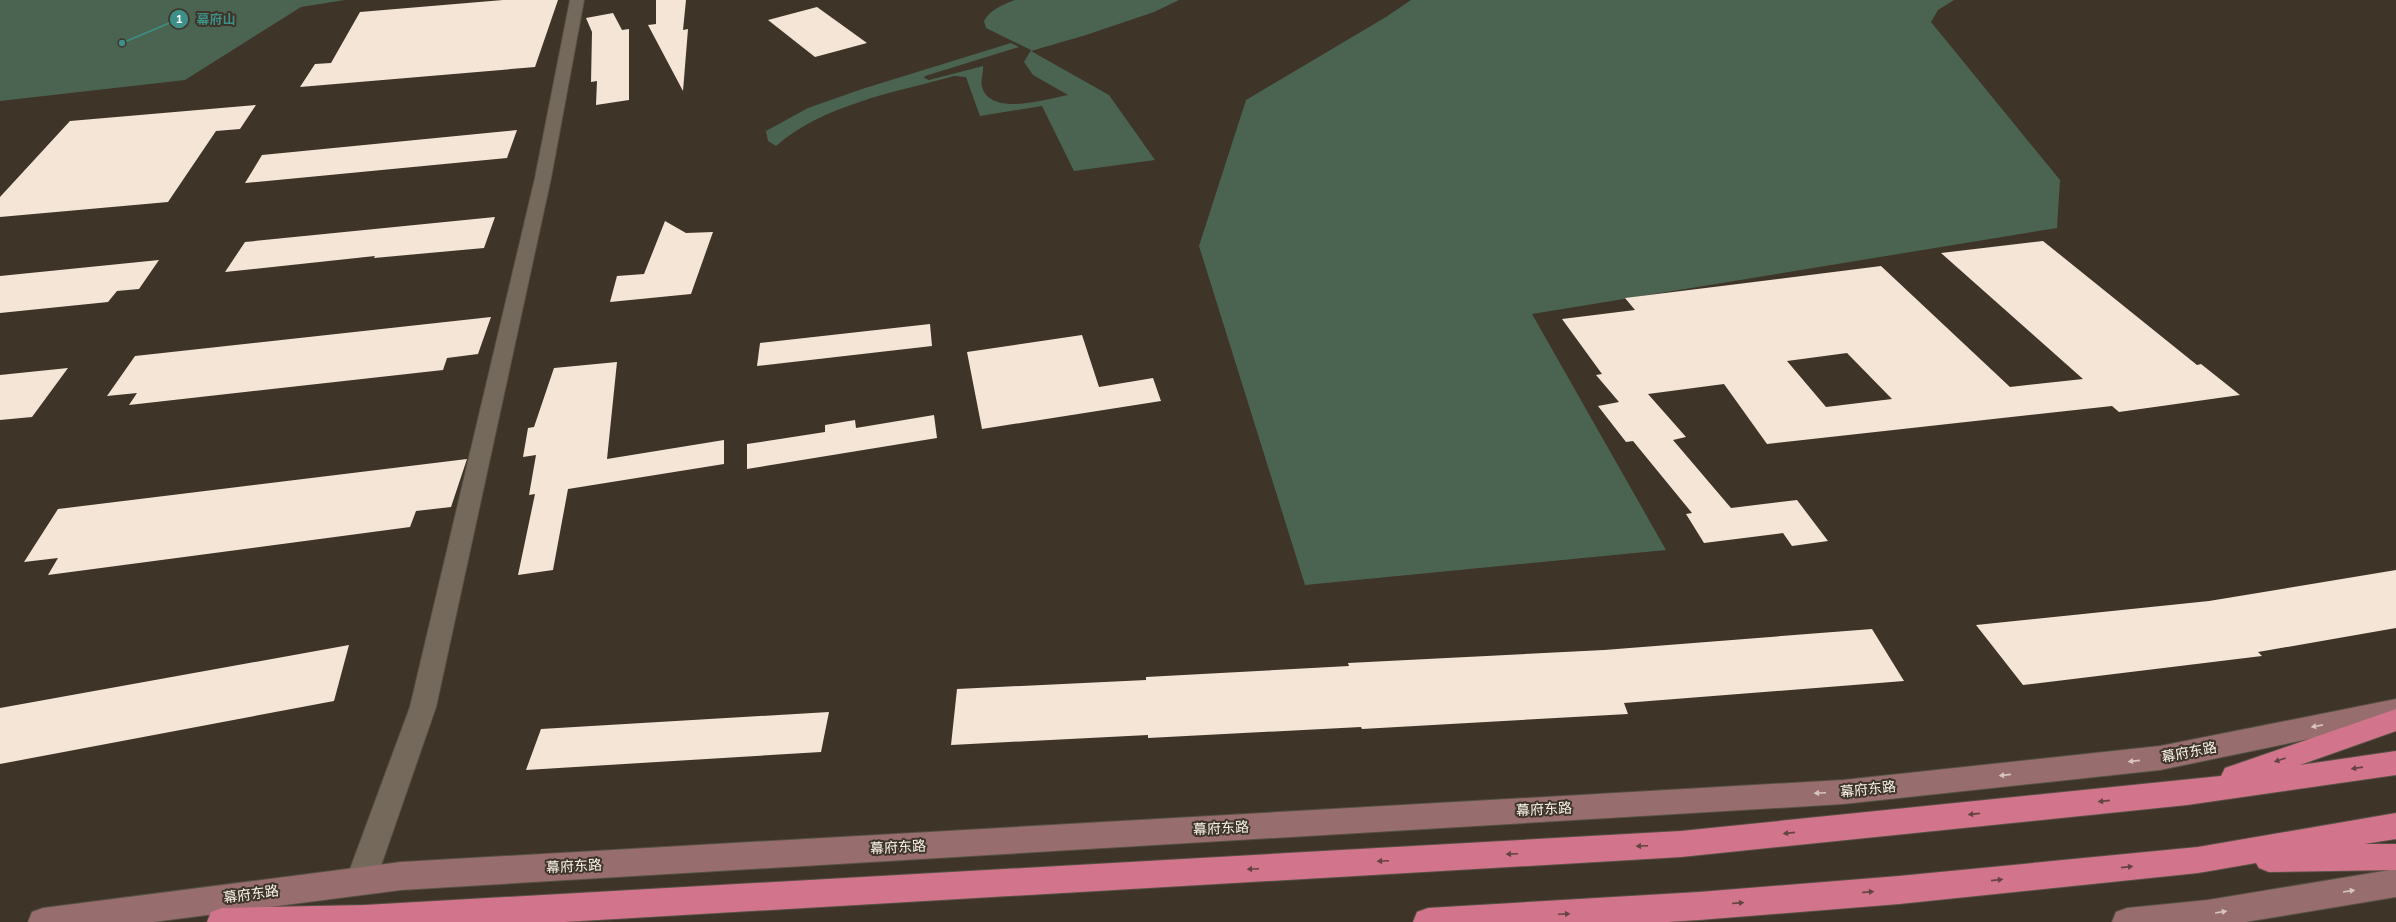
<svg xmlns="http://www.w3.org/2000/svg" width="2396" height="922" viewBox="0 0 2396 922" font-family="Mulish,'Noto Sans SC',sans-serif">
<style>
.forest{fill:#4b6452}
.building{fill:#f4e5d7;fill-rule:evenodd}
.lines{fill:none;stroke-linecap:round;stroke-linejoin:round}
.minor-casing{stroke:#575045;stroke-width:2}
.secondary-casing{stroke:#575045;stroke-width:2}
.trunk-casing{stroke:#575045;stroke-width:2}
.minor{fill:#74695b;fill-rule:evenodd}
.secondary{fill:#976d6d;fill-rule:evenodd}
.trunk{fill:#d2748b;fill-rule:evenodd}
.oneway{fill:#d7c4bf}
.oneway2{fill:#634441}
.labels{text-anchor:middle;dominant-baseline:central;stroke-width:4;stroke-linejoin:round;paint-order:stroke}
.near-street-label{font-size:14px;fill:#f9f3eb;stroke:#3e3428}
.leader{fill:none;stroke:#3e8f87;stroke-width:1.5}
.callout-dot{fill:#3e8f87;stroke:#3e3428;stroke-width:1.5}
.mark-label{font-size:12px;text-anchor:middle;font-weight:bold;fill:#fff}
.callout-label{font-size:13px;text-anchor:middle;font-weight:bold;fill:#3e8f87;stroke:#3e3428;stroke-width:4;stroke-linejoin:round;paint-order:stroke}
</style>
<rect width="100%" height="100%" fill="#3e3428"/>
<g class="forest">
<path d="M0,0H345L301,7L185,80L0,101Z"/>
<path d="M1015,0H1179L1154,12L1086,35L1031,51L1109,95L1155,160L1074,171L1042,106L980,116L966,77L954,76C896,92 822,105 776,146L768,141L766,131L808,108L862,89L1011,43L1019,47L925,76L924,78L929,80L983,66C984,72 980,80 982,87C991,117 1046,99 1068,95L1033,75L1024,62L1031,50L986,28L984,21C991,9 1002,5 1015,0Z"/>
<path d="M1411,0H1954L1938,10L1931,22L2060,180L2057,228L1532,314L1666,550L1305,585L1199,246L1246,100L1386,17Z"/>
</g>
<g class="building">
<path d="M503,0H558L535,67L300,87L315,64L331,63L360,12Z"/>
<path d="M656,0H686L683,30L688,29L683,91L648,25L656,24Z"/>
<path d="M817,7L867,43L815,57L768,20Z"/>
<path d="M613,13L622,30L629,29V100L596,105L597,81L591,82L592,32L586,18Z"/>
<path d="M256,105L240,129L216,131L168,202L0,217V197L70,121Z"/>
<path d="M517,130L507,158L245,183L262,155Z"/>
<path d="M495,217L484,248L374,258L375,256L225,272L245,242Z"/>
<path d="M665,221L686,233L713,232L691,294L610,302L617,276L644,274Z"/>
<path d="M2043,241L2197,365L2201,364L2240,395L2119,412L2112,406L1767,444L1724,384L1648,394L1686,437L1673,440L1731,508L1797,500L1828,541L1792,546L1783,533L1704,543L1686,514L1692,513L1633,441L1626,442L1598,406L1619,402L1596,375L1602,374L1562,319L1635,310L1625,298L1881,266L2010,387L2083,379L1941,253ZM1847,353L1892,399L1826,407L1787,361Z"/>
<path d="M159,260L139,289L117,291L108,302L0,313V276Z"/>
<path d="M491,317L478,354L447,358L443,370L129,405L137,393L107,396L135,356Z"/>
<path d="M930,324L932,346L757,366L760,343Z"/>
<path d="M1082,335L1099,387L1153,378L1161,401L982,429L967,352Z"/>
<path d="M617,362L607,459L724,440V464L568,489L553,570L518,575L535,494L529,495L536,455L523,457L528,428L534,427L554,368Z"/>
<path d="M68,368L32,417L0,420V375Z"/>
<path d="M934,415L937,438L747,469V444L825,432V425L855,420L856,428Z"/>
<path d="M467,459L451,507L416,511L410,527L48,575L58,558L24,562L58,509Z"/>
<path d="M2396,570V628L2258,652L2262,656L2023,685L1976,625L2209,601Z"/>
<path d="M1872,629L1904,681L1624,703L1628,714L1362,729L1361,727L1148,738V735L951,745L957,689L1146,680V677L1349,666L1348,663L1604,650Z"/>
<path d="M349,645L334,701L0,764V708Z"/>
<path d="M829,712L821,752L526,770L541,729Z"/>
</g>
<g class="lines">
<g class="minor-casing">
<path id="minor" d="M570,0H584L551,178L436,707L376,880L372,890L361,894L350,890L346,880L410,707L535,178Z"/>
</g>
<g class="secondary-casing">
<g id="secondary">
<path d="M2396,699V721L2160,770L1843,804L401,890L153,922H28L32,912L43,908L401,862L1843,780L2160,746Z"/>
<path d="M2396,869V897L2245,922H2112L2116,912L2127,908L2208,900Z"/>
</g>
</g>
<g class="trunk-casing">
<g id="trunk">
<path d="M2396,709V731L2300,765L2396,751V775L2187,805L1681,857L564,922H207L211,912L222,908L365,905L1681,831L2221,776L2225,768Z"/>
<path d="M2396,813V839L2364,844H2396V870L2269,872L2259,868L2256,863L2198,873L1899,904L1699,920L1667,922H1413L1417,912L1428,908L1699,892L1899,876L2198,847Z"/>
</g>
</g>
<use href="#minor" class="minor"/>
<use href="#secondary" class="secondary"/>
<use href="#trunk" class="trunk"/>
</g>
<defs><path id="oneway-solid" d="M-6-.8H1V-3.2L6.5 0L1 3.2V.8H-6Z"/></defs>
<g class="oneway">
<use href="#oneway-solid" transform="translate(2317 726) rotate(169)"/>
<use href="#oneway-solid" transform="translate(2134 761) rotate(174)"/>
<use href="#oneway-solid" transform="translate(2005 775) rotate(174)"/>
<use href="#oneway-solid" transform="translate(1820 793) rotate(177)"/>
<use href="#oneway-solid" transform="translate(2349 891) rotate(-9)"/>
<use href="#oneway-solid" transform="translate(2221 912) rotate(-9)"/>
</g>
<g class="oneway2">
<use href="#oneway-solid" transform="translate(2280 760) rotate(161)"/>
<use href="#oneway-solid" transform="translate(2357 768) rotate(172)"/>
<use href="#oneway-solid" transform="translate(2104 801) rotate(174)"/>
<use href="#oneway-solid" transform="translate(1974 814) rotate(174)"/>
<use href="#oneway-solid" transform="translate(1789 833) rotate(174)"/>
<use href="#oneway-solid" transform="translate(1642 846) rotate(177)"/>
<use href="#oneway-solid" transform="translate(1512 854) rotate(177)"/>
<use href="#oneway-solid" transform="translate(1383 861) rotate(177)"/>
<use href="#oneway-solid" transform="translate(2127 867) rotate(-6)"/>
<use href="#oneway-solid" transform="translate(1253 869) rotate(177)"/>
<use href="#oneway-solid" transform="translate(1997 880) rotate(-6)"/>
<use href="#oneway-solid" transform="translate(1868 892) rotate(-5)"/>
<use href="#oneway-solid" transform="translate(1738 903) rotate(-5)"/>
<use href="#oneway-solid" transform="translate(1564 914) rotate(-3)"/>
</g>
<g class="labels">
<g class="near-street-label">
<text transform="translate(2189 752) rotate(-11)">幕府东路</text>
<text transform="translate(1868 789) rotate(-6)">幕府东路</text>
<text transform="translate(1544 809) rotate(-3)">幕府东路</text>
<text transform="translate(1221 828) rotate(-3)">幕府东路</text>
<text transform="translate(898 847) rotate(-3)">幕府东路</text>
<text transform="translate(574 866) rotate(-3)">幕府东路</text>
<text transform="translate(251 894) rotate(-8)">幕府东路</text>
</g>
</g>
<path class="leader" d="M122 43L179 19"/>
<g class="callout-dot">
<circle cx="122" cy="43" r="4"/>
<circle cx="179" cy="19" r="10"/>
</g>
<g class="mark-label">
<text x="179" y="23">1</text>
</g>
<g class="callout-label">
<text x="216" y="24">幕府山</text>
</g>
</svg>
